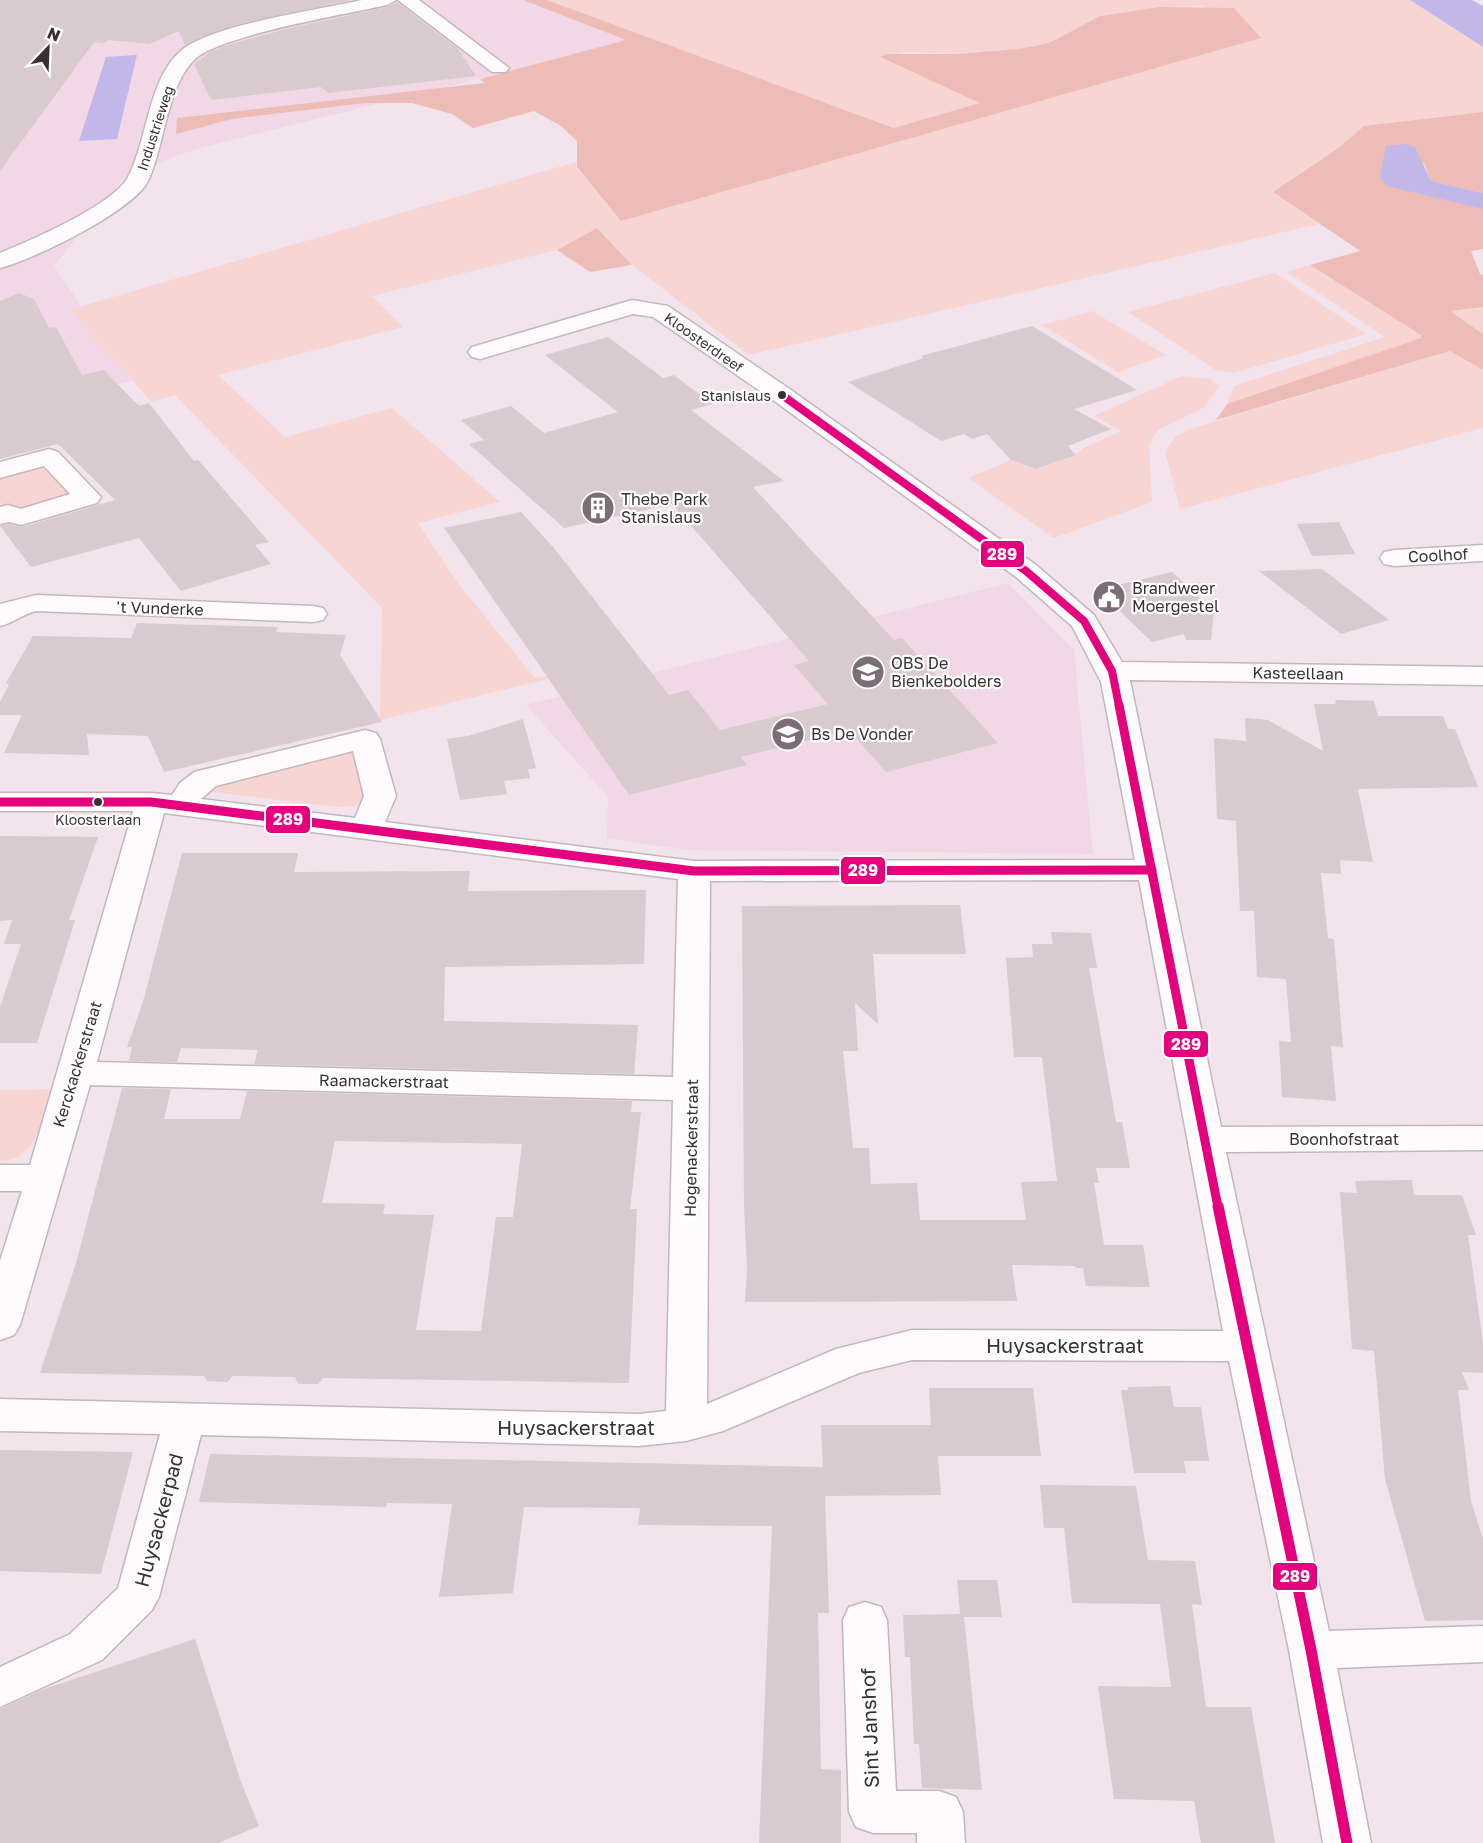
<svg xmlns="http://www.w3.org/2000/svg" width="1483" height="1843" viewBox="0 0 1483 1843" font-family="'Golos Text',sans-serif">
<style>
.built{fill:#f2d8e7}
.green{fill:#f7d5d3}
.forest{fill:#eebcb7}
.water{fill:#c1b7e8}
.building{fill:#d8cacf;fill-rule:evenodd}
.lines{fill:none;stroke-linecap:round;stroke-linejoin:round}
.street-casing{stroke:#c3b7be;stroke-width:3}
.street{fill:#fdfbfc;fill-rule:evenodd}
.bus-1-far2-casing{stroke:#fff;stroke-width:11}
.bus-1-far1-casing{stroke:#fff;stroke-width:14}
.bus-1-casing{stroke:#fff;stroke-width:16}
.bus-1-far2{stroke:#e5007d;stroke-width:8}
.bus-1-far1{stroke:#e5007d;stroke-width:9}
.bus-1{stroke:#e5007d;stroke-width:11}
.bus-dot{fill:#3a2f36;stroke:#fff;stroke-width:2}
.labels{text-anchor:middle;dominant-baseline:central;stroke-width:4.5;stroke-linejoin:round;paint-order:stroke}
.far-street-label{font-size:14px;fill:#3a2f36;stroke:#fff}
.bus-label{font-size:14px;fill:#3a2f36;stroke:#fff;text-anchor:end}
.poi-label{font-size:16px;fill:#3a2f36;stroke:#fff;text-anchor:start}
.street-label{font-size:16px;fill:#3a2f36;stroke:#fff}
.near-street-label{font-size:20px;fill:#3a2f36;stroke:#fff}
.line-badge{stroke:#fff;stroke-width:2}
.badge-label{font-size:16px;text-anchor:middle;font-weight:bold;fill:#fff}
</style>
<rect width="100%" height="100%" fill="#f3e3ec"/>
<g class="built">
<path d="M0,0H529L634,40L196,149L126,175L54,266L132,381L0,414Z"/>
<path d="M1008,583L1074,650L1093,854L686,850L607,838L608,797L526,705Z"/>
</g>
<g class="green">
<path d="M547,0H1410L1483,47V112L1364,126L1337,149L1273,192L1319,224L749,355L632,265L597,228L557,250L372,296L403,327L218,375L285,437L392,408L500,502L418,523L457,582L535,678L572,673L380,720L382,608L175,395L151,402L124,370L89,335L72,309L576,162L577,168L621,221L1261,38L1203,6L1159,7L1100,16L1049,43L1019,49L958,54L906,52L881,58L981,103L895,128Z"/>
<path d="M1310,265L1421,335V338L1227,404L1234,386L1385,337L1287,272Z"/>
<path d="M1275,273L1366,334L1234,373L1216,370L1128,312Z"/>
<path d="M1483,307V334L1449,311Z"/>
<path d="M1092,311L1166,355L1118,372L1042,325Z"/>
<path d="M1450,351L1483,370V428L1180,509L1165,452L1175,437L1190,429Z"/>
<path d="M1182,376L1210,379L1219,386L1205,407L1158,430L1149,444L1152,502L1054,538L968,478L1011,460L1037,469L1076,455L1083,448L1121,431L1094,416Z"/>
<path d="M38,463L74,496L31,510L11,508L0,511V473Z"/>
<path d="M347,747L359,754L365,805L337,807L212,792L215,783Z"/>
<path d="M53,1089C44,1117 37,1160 0,1161V1090Z"/>
</g>
<g class="forest">
<path d="M523,0H547L894,128L980,103L880,57L888,54H958L1019,49L1049,43L1100,16L1159,7L1234,8L1261,38L621,221L577,167V141L561,126L534,111L473,128L452,114L412,103H365L232,119L176,134L177,118L484,83L480,79L626,40Z"/>
<path d="M1483,112V193L1431,181L1424,163L1386,146L1454,201L1483,209V249L1471,251L1480,274L1483,275V307L1450,311L1483,334V370L1450,351L1216,420L1227,404L1421,338V335L1310,265L1360,251L1273,192L1337,149L1364,126Z"/>
<path d="M597,228L632,265L590,272L557,250Z"/>
</g>
<g class="water">
<path d="M1410,0H1472L1483,6V47Z"/>
<path d="M137,55L117,139L79,141L106,57Z"/>
<path d="M1404,144L1415,147L1431,181L1483,193V209L1387,186L1380,177L1386,146Z"/>
</g>
<g class="building">
<path d="M0,0H351L242,23L198,38L185,45L179,31L149,44L108,40L104,43L94,42L0,171Z"/>
<path d="M397,2L457,48L476,76L328,93L321,87L211,100L194,64L210,52L231,44L286,29L387,7Z"/>
<path d="M19,293L34,299L49,328L56,327L82,375L104,370L139,406L149,403L194,461L198,460L207,470L269,542L255,545L271,564L181,591L139,538L31,567L0,526L9,524L22,527L115,500L58,444L0,459V301Z"/>
<path d="M1032,326L1137,390L1074,409L1111,429L1068,446L1076,455L1036,469L1011,460L987,434L972,439L964,434L941,441L848,382L924,358L921,356Z"/>
<path d="M608,337L663,378L674,375L712,404L691,410L784,481L753,487L894,640L902,638L998,743L886,772L849,730L741,757L747,765L629,795L444,528L521,512L554,548L669,695L688,690L720,730L828,704L794,665L809,661L672,504L564,528L469,444L484,440L461,420L511,406L544,433L618,412L545,355Z"/>
<path d="M1339,522L1355,554L1312,556L1297,524Z"/>
<path d="M1322,569L1389,620L1341,634L1259,571Z"/>
<path d="M1172,572L1214,611L1211,640H1186L1184,634L1152,642L1098,590Z"/>
<path d="M137,623L278,627L276,632L346,635L340,655L382,722L164,772L148,736L87,734L89,755L4,753L22,715H0V702L9,685L6,683L33,636L131,638Z"/>
<path d="M1335,700L1374,701L1378,716H1443L1448,729H1455L1478,787L1358,789L1373,862L1340,860L1341,874L1321,873L1328,938L1334,939L1343,1047L1331,1046L1336,1101L1282,1097L1279,1041L1291,1042L1286,979L1257,977L1254,911H1240L1236,821L1217,819L1214,738L1246,741L1245,718L1268,720L1323,751L1314,704H1336Z"/>
<path d="M523,719L536,768L528,769L530,778L504,781L507,794L460,800L447,739L468,736Z"/>
<path d="M0,836L98,837L69,920H75L37,1043H0V1007L21,944H4L12,920L0,921Z"/>
<path d="M182,853H298L294,872L470,871L468,891L646,890L644,964L445,967L444,1021L638,1025L634,1074L254,1064L258,1050L181,1048L177,1062L129,1061L132,1047H127L142,1005Z"/>
<path d="M960,905L966,954H873L878,1024L855,1003L858,1051H843L853,1148H869L871,1184L917,1183L920,1220H1026L1021,1182L1057,1181L1042,1057H1014L1006,958L1033,957L1032,944H1053L1051,932L1091,933L1097,968H1089L1116,1122H1122L1130,1168H1096L1099,1183H1094L1104,1245H1143L1150,1287L1086,1286L1083,1268H1076L1075,1266L1012,1265L1017,1301L745,1302L747,1270L744,1205L742,906Z"/>
<path d="M122,1088L171,1089L164,1119H240L247,1091L632,1101L631,1112H641L630,1209H637L629,1383L323,1378L318,1384H298L295,1377L233,1376L227,1382L207,1381L204,1376L40,1373L76,1263ZM335,1141L522,1144L513,1217H496L481,1331L416,1330L434,1215L383,1214L385,1204L322,1203Z"/>
<path d="M1412,1180L1414,1195H1462L1476,1235H1468L1483,1343V1373L1462,1372L1469,1390H1458L1471,1501L1483,1539V1620L1425,1621L1385,1479L1374,1351L1352,1349L1340,1192L1357,1193L1355,1181Z"/>
<path d="M1170,1386L1174,1407H1201L1209,1461H1184L1186,1473H1134L1121,1390H1128V1387Z"/>
<path d="M929,1388H1033L1041,1456H938L941,1495L825,1496L829,1613H818L821,1769L841,1770V1843H759L772,1526L638,1525L640,1508L524,1507L513,1593L439,1597L452,1504L387,1503L386,1507L199,1502L210,1454L823,1467L821,1425H931Z"/>
<path d="M0,1450L133,1452L101,1574L0,1571Z"/>
<path d="M1040,1485L1136,1486L1148,1560L1195,1561L1202,1605L1192,1604L1206,1707H1251L1275,1843H1201L1194,1801L1114,1799L1098,1686L1171,1687L1160,1604L1072,1603L1064,1528H1044Z"/>
<path d="M957,1580H997L1002,1617H964L982,1790L922,1788L919,1744H914L910,1657H905L903,1615L960,1614Z"/>
<path d="M195,1639L241,1782L259,1826L218,1843H0V1709L44,1689Z"/>
</g>
<g class="lines">
<g class="street-casing">
<g id="street">
<path d="M362,0H396L387,5C347,14 221,35 195,59C166,87 165,146 148,181C133,211 33,260 0,268V253C31,240 112,206 128,177C148,140 148,76 183,49C216,24 318,10 362,0Z"/>
<path d="M398,0H419L509,68L506,72H492Z"/>
<path d="M632,300L668,306L791,390L1036,565L1094,615L1122,662L1483,667V685L1130,680L1221,1127L1483,1126V1150L1226,1152L1329,1631L1483,1626V1662L1337,1668L1371,1843H1323L1289,1650L1229,1361L912,1360L859,1373L723,1431L686,1441L639,1446L201,1435L159,1597L152,1610L102,1660L0,1707V1667L70,1634L118,1588L160,1434L0,1431V1399L639,1414L666,1411L673,1100L90,1085L20,1325L14,1335L0,1340V1261L22,1191H0V1165H30L133,811H0V793H151L172,795L180,783L194,772L365,730L376,733L380,739L396,796L385,822L694,861L1135,860L1101,682L1072,626L1016,577L773,400L653,317L633,314L480,359L472,357L468,352L472,347ZM353,751L364,796L355,818L201,799L216,786ZM164,813L678,879L673,1077L97,1062ZM1139,880L1223,1331L912,1330L836,1349L707,1404L710,881Z"/>
<path d="M49,449L58,452L101,497L97,503L21,525L9,522L0,524V507L8,505L21,509L70,494L44,466L0,478V462Z"/>
<path d="M1483,545V561L1394,566L1384,564L1380,558L1384,552L1394,550Z"/>
<path d="M36,595L313,606L323,608L327,614L323,620L313,622L36,611C21,615 13,623 0,626V604Z"/>
<path d="M865,1602L881,1607L887,1620L896,1791H939L956,1797L963,1812L965,1843H917V1833H873L856,1827L849,1812L843,1620L849,1607Z"/>
</g>
</g>
<use href="#street" class="street"/>
<g class="bus-1-far2-casing">
<path id="bus-1-far2" d="M782,395L1026,571L1084,621L1112,671L1119,706"/>
</g>
<g class="bus-1-far1-casing">
<g id="bus-1-far1">
<path d="M1119,705L1218,1207"/>
<path d="M0,802H151L694,871L1152,870"/>
</g>
</g>
<g class="bus-1-casing">
<path id="bus-1" d="M1218,1206L1311,1650L1347,1843"/>
</g>
<use href="#bus-1-far2" class="bus-1-far2"/>
<use href="#bus-1-far1" class="bus-1-far1"/>
<use href="#bus-1" class="bus-1"/>
</g>
<defs>
<g id="building-disc" transform="scale(1.725)"><circle r="9.5" fill="#7b6e76" stroke="#fff"/><path d="M-4-6H4V6H1V3H-1V6H-4ZM-2.5-4.3h1.7v1.8h-1.7ZM.8-4.3h1.7v1.8H.8ZM-2.5-1h1.7V.8h-1.7ZM.8-1h1.7V.8H.8Z" fill="#fff"/></g>
<g id="civic-disc" transform="scale(1.725)"><circle r="9.5" fill="#7b6e76" stroke="#fff"/><path d="M-.6-6.5H3V-4.5H.6V-3L4-1V1h2V6H-6V1h2V-1L-.6-3ZM-1.2 2.5V6h2.4V2.5Z" fill="#fff"/></g>
<g id="school-disc" transform="scale(1.725)"><circle r="9.5" fill="#7b6e76" stroke="#fff"/><path d="M0-5L7-2L0 1L-7-2ZM-4 1L0 2.5L4 1V4Q0 6-4 4Z" fill="#fff"/></g>
</defs>
<g fill-rule="evenodd">
<use href="#building-disc" x="598" y="508"/>
<use href="#civic-disc" x="1109" y="597"/>
<use href="#school-disc" x="868" y="672"/>
<use href="#school-disc" x="788" y="734"/>
</g>
<g class="bus-dot">
<circle cx="782" cy="395" r="5"/>
<circle cx="98" cy="802" r="5"/>
</g>
<g class="labels">
<g class="far-street-label">
<text transform="translate(155 128) rotate(-72)">Industrieweg</text>
<text transform="translate(704 342) rotate(35)">Kloosterdreef</text>
</g>
<g class="bus-label">
<text x="771" y="395">Stanislaus</text>
<text x="98" y="819" text-anchor="middle">Kloosterlaan</text>
</g>
<g class="poi-label">
<text x="621" y="499">Thebe Park<tspan x="621" dy="18">Stanislaus</tspan></text>
<text x="1132" y="588">Brandweer<tspan x="1132" dy="18">Moergestel</tspan></text>
<text x="891" y="663">OBS De<tspan x="891" dy="18">Bienkebolders</tspan></text>
<text x="811" y="734">Bs De Vonder</text>
</g>
<g class="street-label">
<text transform="translate(1438 555) rotate(-3)">Coolhof</text>
<text transform="translate(160 608) rotate(2)">'t Vunderke</text>
<text transform="translate(1298 673) rotate(1)">Kasteellaan</text>
<text transform="translate(77 1064) rotate(-73)">Kerckackerstraat</text>
<text transform="translate(384 1081) rotate(1)">Raamackerstraat</text>
<text x="1344" y="1139">Boonhofstraat</text>
<text transform="translate(691 1148) rotate(-89)">Hogenackerstraat</text>
</g>
<g class="near-street-label">
<text x="1065" y="1345">Huysackerstraat</text>
<text x="576" y="1427">Huysackerstraat</text>
<text transform="translate(158 1520) rotate(-75)">Huysackerpad</text>
<text transform="translate(869 1728) rotate(-92)">Sint Janshof</text>
</g>
</g>
<g class="line-badge">
<rect x="980" y="540" width="45" height="28" rx="6" fill="#e5007d"/>
<rect x="265" y="805" width="46" height="29" rx="6" fill="#e5007d"/>
<rect x="840" y="856" width="46" height="29" rx="6" fill="#e5007d"/>
<rect x="1163" y="1030" width="46" height="28" rx="6" fill="#e5007d"/>
<rect x="1272" y="1562" width="46" height="29" rx="6" fill="#e5007d"/>
</g>
<g class="badge-label">
<text x="1002" y="560">289</text>
<text x="288" y="825">289</text>
<text x="863" y="876">289</text>
<text x="1186" y="1050">289</text>
<text x="1295" y="1582">289</text>
</g>
<g transform="translate(48 48) rotate(23)" stroke="#ffffff" stroke-width="4.5" paint-order="stroke">
<path d="M0-4.5L10 22L0 15L-10 22Z" fill="#3a2f36"/>
<text y="-9" font-size="16" font-weight="bold" text-anchor="middle" fill="#3a2f36">N</text>
</g>
</svg>
